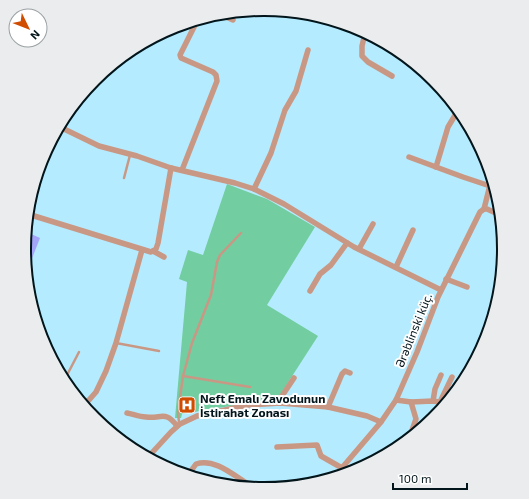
<svg xmlns="http://www.w3.org/2000/svg" width="529" height="499" viewBox="0 0 529 499" font-family="'Exo 2',sans-serif">
<style>
.green{fill:#72cda1}
.water{fill:#a3a6f8}
.lines{fill:none;stroke-linecap:round;stroke-linejoin:round}
.service{stroke:#c99885;stroke-width:2.5}
.minor{stroke:#c99885;stroke-width:5.5}
.labels{text-anchor:middle;dominant-baseline:central;stroke-width:4;stroke-linejoin:round;paint-order:stroke}
.street-label{font-size:12px;fill:#02151b;stroke:#fff}
.poi-label{font-size:12px;font-weight:bold;fill:#02151b;stroke:#fff;text-anchor:start}
.rim{fill:none;stroke:#02151b;stroke-width:2}
</style>
<rect width="100%" height="100%" fill="#b5ebfe"/>
<path class="green" d="M227,184L267,199L315,227L267,305L318,336L278,398L182,414L181,418H175L187,282L179,279L188,250L203,255Z"/>
<path class="water" d="M29,233L40,238L31,261L26,259L24,249Z"/>
<g class="lines">
<g class="service">
<path d="M124,178L130,155"/>
<path d="M116,343L159,351"/>
<path d="M183,376L250,387"/>
<path d="M66,377L79,352"/>
<path d="M179,423L178,412L183,376L192,343L211,295L217,262L220,255L241,233"/>
</g>
<g class="minor">
<path d="M226,17L233,20"/>
<path d="M365,33L362,46V56L368,62L392,76"/>
<path d="M62,128L99,146L137,156L171,168L235,183L254,189L284,204L354,247L441,290"/>
<path d="M409,157L463,177L490,186"/>
<path d="M436,167L448,127L457,112"/>
<path d="M182,170L217,81L216,75L213,72L181,58L180,55L196,23"/>
<path d="M254,189L271,153L285,110L296,91L308,50"/>
<path d="M484,209H487L498,214"/>
<path d="M31,215L151,252L156,249L158,243L171,168"/>
<path d="M359,249L373,224"/>
<path d="M153,251L164,257"/>
<path d="M396,267L413,230"/>
<path d="M446,279L467,287"/>
<path d="M310,291L320,274L331,265L347,243"/>
<path d="M396,400L411,402L433,401L445,403"/>
<path d="M433,401L435,389L441,375"/>
<path d="M440,402L452,377"/>
<path d="M83,403L89,400L96,392L106,371L116,343L142,250"/>
<path d="M280,403L282,396L294,378"/>
<path d="M328,407L342,374L345,371L350,373"/>
<path d="M127,413C133,414 139,417 146,417C162,419 165,410 177,426"/>
<path d="M410,436L416,419L411,402"/>
<path d="M277,447L317,445L321,456L342,468"/>
<path d="M149,456L171,432L180,424L197,416L248,405L280,403L328,407L367,416L381,422"/>
<path d="M188,475L196,464C217,457 238,480 255,488"/>
<path d="M335,476L381,422L396,400L417,352L438,297L480,212L484,209L491,181"/>
</g>
</g>
<defs>
<g id="hospital-square" transform="scale(0.9)"><rect x="-9" y="-9" width="18" height="18" rx="4" fill="#d04c00" stroke="#fff"/><path d="M-5-5h3v3.5h4V-5h3V5h-3V1.5h-4V5h-3Z" fill="#fff"/></g>
</defs>
<g fill-rule="evenodd">
<use href="#hospital-square" x="187" y="405"/>
</g>
<g class="labels">
<g class="street-label">
<text transform="translate(413 330) rotate(-68)">Ərəblinski küç.</text>
</g>
<g class="poi-label">
<text x="200" y="398">Neft Emalı Zavodunun<tspan x="200" dy="14">İstirahət Zonası</tspan></text>
</g>
</g>
<path d="M0 0H529V499H0ZM31 249a233 233 0 1 1 466 0a233 233 0 1 1-466 0Z" fill="#ebeced" fill-rule="evenodd"/>
<path class="rim" d="M31 249a233 233 0 1 1 466 0a233 233 0 1 1-466 0Z"/>
<g transform="translate(28 28) rotate(133)"><circle r="19" fill="#ffffff" stroke="#9aa1a4"/>
<path d="M0-3L7 15L0 10L-7 15Z" fill="#d04c00"/>
<text y="-6" font-size="11" font-weight="bold" text-anchor="middle" fill="#02151b">N</text>
</g>
<path d="M393 483v6h74v-6" fill="none" stroke="#02151b" stroke-width="2"/>
<text x="399" y="483" font-size="12" fill="#02151b" stroke="#ffffff" stroke-width="3" paint-order="stroke">100 m</text>
</svg>
